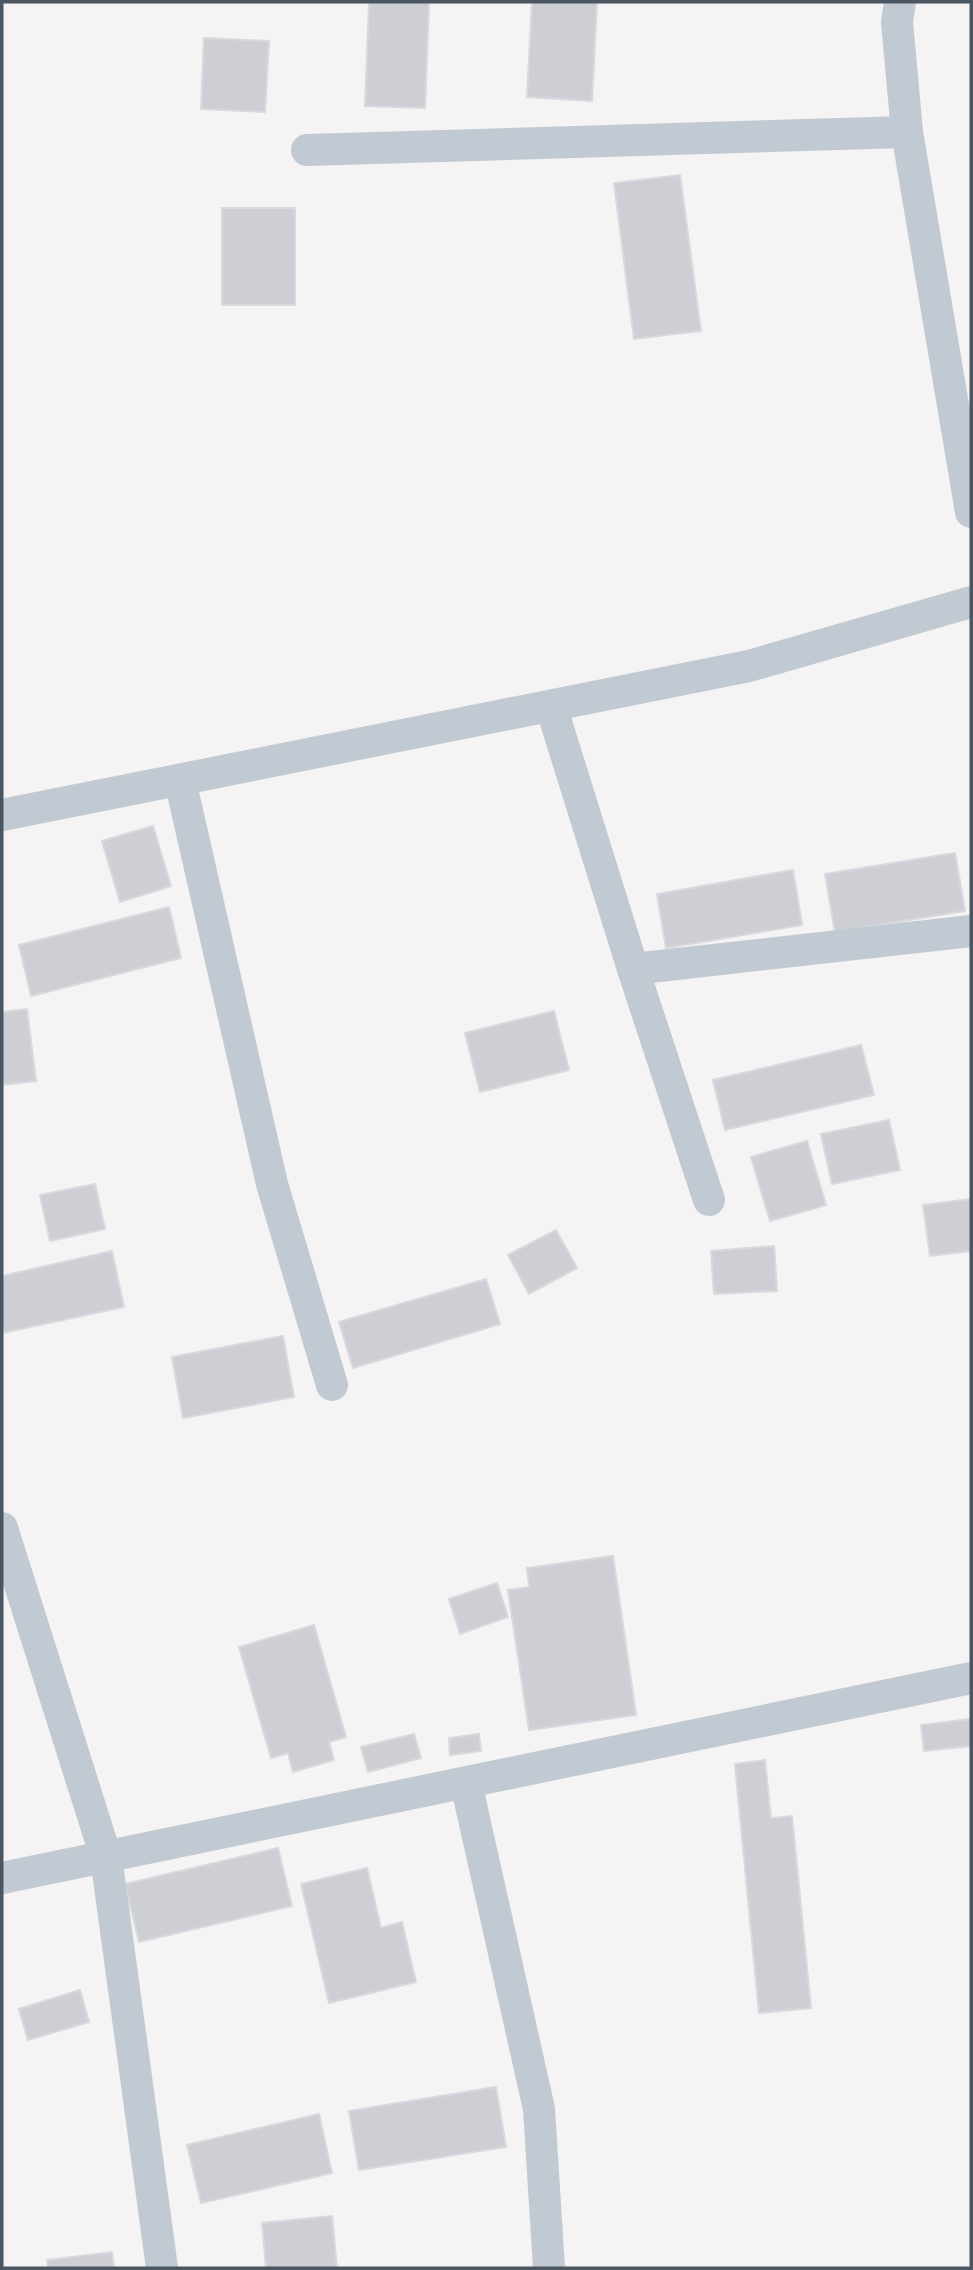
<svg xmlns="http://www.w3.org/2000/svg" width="973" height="2270" viewBox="0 0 973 2270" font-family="Roboto,sans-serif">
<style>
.building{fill:#cdcfd5;stroke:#d7d9de;stroke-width:2}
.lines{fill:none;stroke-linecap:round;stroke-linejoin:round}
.street{stroke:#c1cad2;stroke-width:32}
</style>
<rect width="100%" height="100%" fill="#f5f3f3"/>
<g class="building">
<path d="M369,2H429L425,108L365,106Z"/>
<path d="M532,2H597L592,101L527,97Z"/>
<path d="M204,38L269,41L265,112L201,109Z"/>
<path d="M680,175L701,331L634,339L614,183Z"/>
<rect x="222" y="208" width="73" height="97"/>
<path d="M153,826L171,886L120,902L102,841Z"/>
<path d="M955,853L965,911L835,932L825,874Z"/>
<path d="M793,870L802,925L666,948L657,894Z"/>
<path d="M169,907L181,958L31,996L19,945Z"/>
<path d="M27,1009L36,1081L2,1085V1012Z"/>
<path d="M554,1011L569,1070L480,1092L465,1033Z"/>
<path d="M861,1045L874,1095L725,1130L713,1080Z"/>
<path d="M889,1120L900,1170L832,1184L821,1134Z"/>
<path d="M807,1141L826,1205L770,1221L751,1157Z"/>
<path d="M95,1184L105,1229L50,1241L40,1195Z"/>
<path d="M971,1199V1251L930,1256L923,1205Z"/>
<path d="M556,1230L577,1268L529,1294L508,1255Z"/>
<path d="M774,1246L777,1291L714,1294L711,1251Z"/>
<path d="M112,1251L124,1307L2,1333V1276Z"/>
<path d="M486,1279L500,1324L353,1368L339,1322Z"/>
<path d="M283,1336L294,1397L183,1418L172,1357Z"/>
<path d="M613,1556L636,1715L529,1730L508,1590L529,1587L527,1568Z"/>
<path d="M497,1583L508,1617L460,1634L449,1599Z"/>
<path d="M314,1625L346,1737L329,1742L334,1760L293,1772L288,1753L271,1758L239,1647Z"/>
<path d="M971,1719V1746L924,1751L921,1725Z"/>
<path d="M414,1734L421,1758L368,1772L361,1747Z"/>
<path d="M479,1734L481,1751L450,1755L449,1738Z"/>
<path d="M765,1760L771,1818L792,1816L811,2008L759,2013L735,1764Z"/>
<path d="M278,1848L292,1906L139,1942L125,1884Z"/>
<path d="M367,1868L381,1928L402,1922L416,1982L329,2003L301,1884Z"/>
<path d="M80,1990L89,2022L28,2040L19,2009Z"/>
<path d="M496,2087L506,2147L359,2170L349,2111Z"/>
<path d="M319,2114L332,2173L201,2203L187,2145Z"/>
<path d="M332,2216L337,2268H266L262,2223Z"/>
<path d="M112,2252L114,2268H48L47,2260Z"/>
</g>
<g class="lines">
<g class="street">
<path d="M900,2L897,22L907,132L971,512"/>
<path d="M307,150L907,132"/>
<path d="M551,706L633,969L971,931"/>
<path d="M180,780L272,1184L332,1385"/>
<path d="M2,815L749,666L971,602"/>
<path d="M633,969L709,1200"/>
<path d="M2,1528L106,1857L162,2268"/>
<path d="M466,1783L539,2109L549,2268"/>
<path d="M2,1878L971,1678"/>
</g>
</g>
<rect width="973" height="2270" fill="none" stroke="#4a5661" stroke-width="7"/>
</svg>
